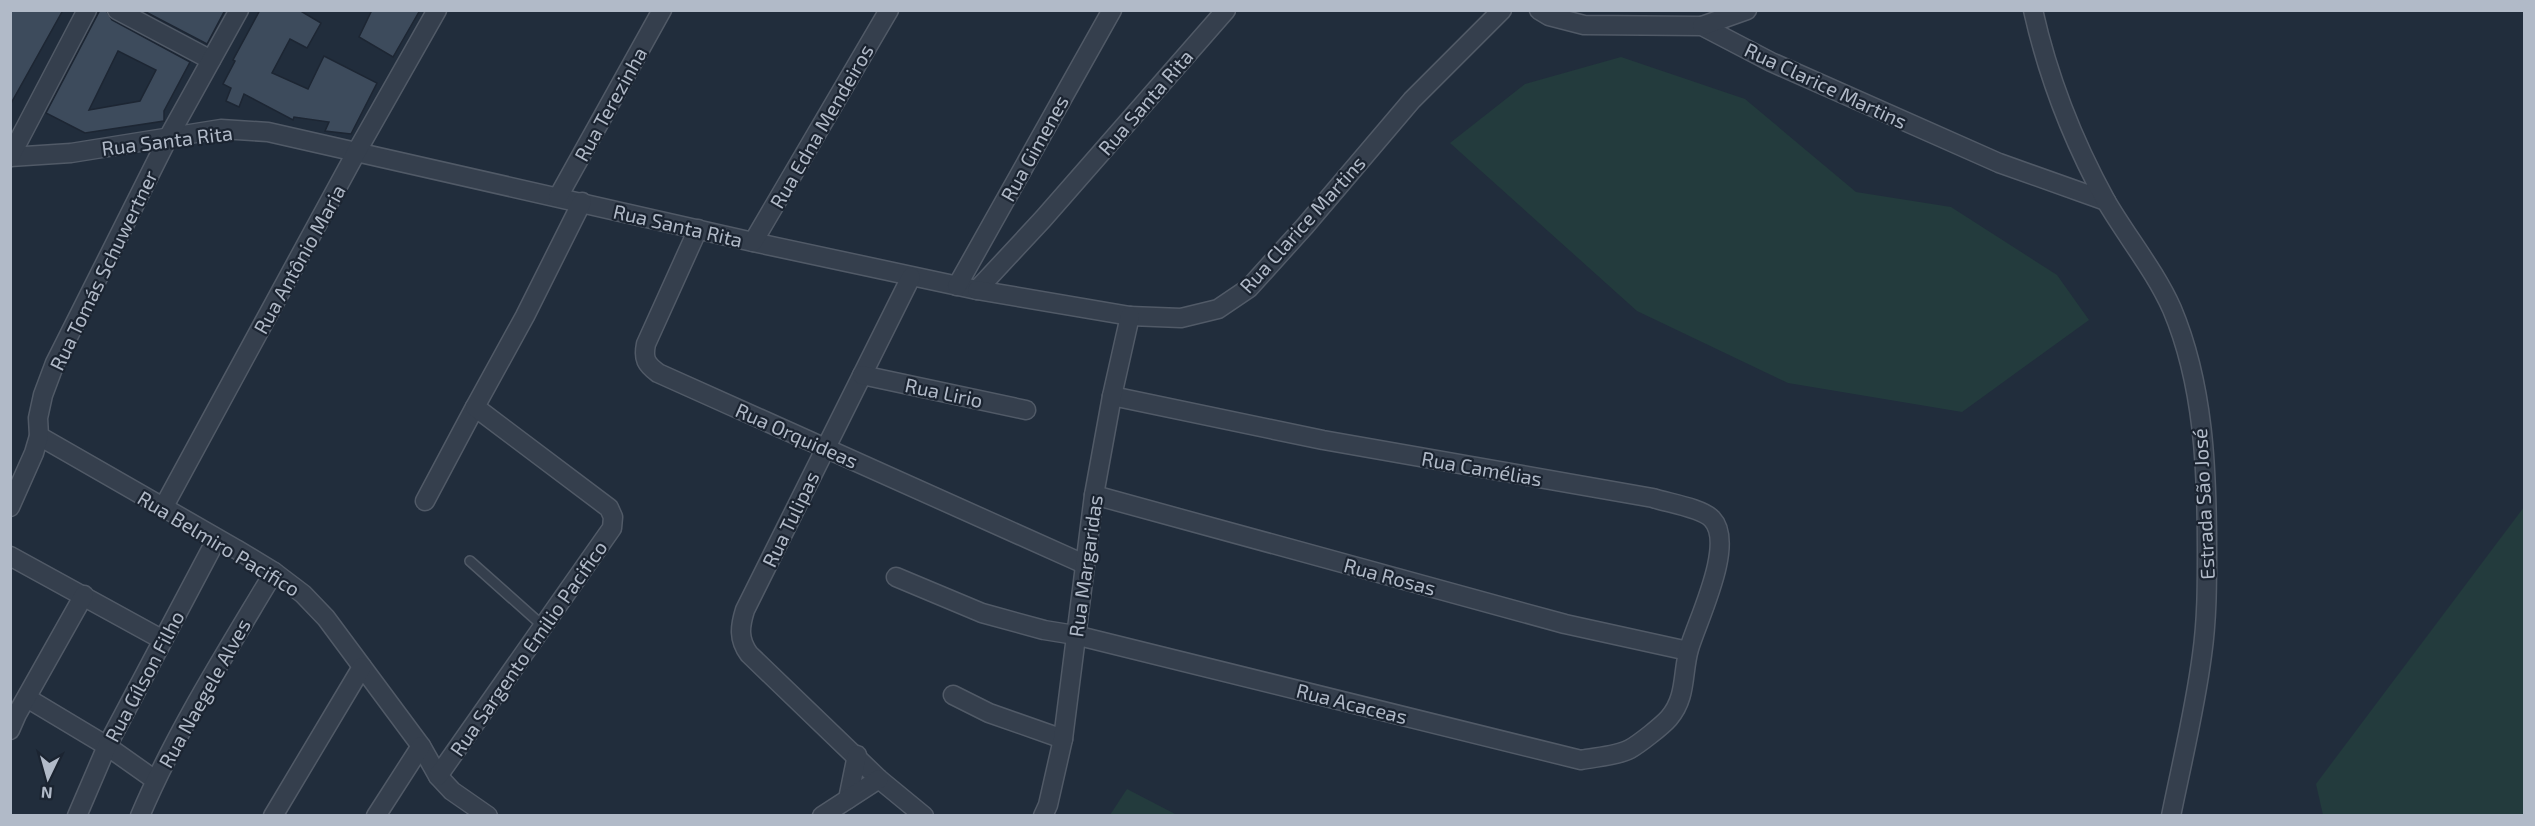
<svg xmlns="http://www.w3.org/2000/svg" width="2535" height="826" viewBox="0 0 2535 826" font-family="'Exo 2',sans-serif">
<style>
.green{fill:#233b3d}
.building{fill:#3d4b5c;stroke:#1d2633;stroke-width:1.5;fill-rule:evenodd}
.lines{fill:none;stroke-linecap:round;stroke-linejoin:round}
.service-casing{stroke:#515a67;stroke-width:12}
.minor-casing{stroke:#515a67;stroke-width:21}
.service{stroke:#353f4d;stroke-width:9}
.minor{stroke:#353f4d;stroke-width:18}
.labels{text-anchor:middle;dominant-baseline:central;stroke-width:4.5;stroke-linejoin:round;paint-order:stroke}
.street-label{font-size:20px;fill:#b1bac8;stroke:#1b2431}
</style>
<rect width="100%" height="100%" fill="#212d3c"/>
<g class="green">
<path d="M1621,57L1745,99L1856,192L1951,207L2057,275L2089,320L1962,412L1788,383L1637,311L1450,143L1525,84Z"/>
<path d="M2524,507V815H2323L2316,784Z"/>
<path d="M1127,789L1177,815H1110Z"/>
</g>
<g class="building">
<path d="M10,10H63L10,105Z"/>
<path d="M100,10H106L112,20L190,62L164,111V121L85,133L46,113ZM118,51L156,70L140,101L89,110Z"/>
<path d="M142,10H225L207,44Z"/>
<path d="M260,10H299L321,23L307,48L290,39L272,73L308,89L324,56L377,83L351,134L325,131L329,122L294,117L293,120L244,94L239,107L226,101L231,88L223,84L235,61L233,60Z"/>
<path d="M372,10H420L393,57L359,37Z"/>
</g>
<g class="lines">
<g class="service-casing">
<path id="service" d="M470,561L543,626"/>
</g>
<g class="minor-casing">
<g id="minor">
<path d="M117,10L211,60"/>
<path d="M1539,10L1549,16L1584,25L1702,26L1771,62L1999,163L2106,201"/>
<path d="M2033,10C2048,77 2073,141 2106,201C2127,237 2155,271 2172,309C2204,385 2207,470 2207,551C2207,585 2207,620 2202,655C2195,709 2182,762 2171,816"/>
<path d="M1702,26L1747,10"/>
<path d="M10,157L71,153L221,129L268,132L753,242L977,290L1043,219L1226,10"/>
<path d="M10,157L87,10"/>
<path d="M558,197L662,10"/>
<path d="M698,229L646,344C643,359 646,364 658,373L1084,564"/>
<path d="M753,242L889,10"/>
<path d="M911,277L745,610C740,626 738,639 749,654L879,779L924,816"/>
<path d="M957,286L1112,10"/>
<path d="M977,290L1130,316L1181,318L1218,309L1249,288L1305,226L1412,100L1502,10"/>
<path d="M862,375L1026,410"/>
<path d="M39,436L236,549L274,572L303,594L326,618L421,746L438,776L452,791L488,816"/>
<path d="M1094,495L1565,624L1688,651"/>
<path d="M425,501L475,407"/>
<path d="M10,507L34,453L39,436L38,418L43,395L55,363L169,136L239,10"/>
<path d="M163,508L357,151L437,10"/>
<path d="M10,556L163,640"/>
<path d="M896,577L982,613L1044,630L1075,635L1581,760C1596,757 1617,756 1630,749C1639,744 1662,726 1669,718C1687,697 1682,673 1689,649C1697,621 1736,544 1712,519C1702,508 1668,503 1653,498L1323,440L1112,396"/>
<path d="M953,695L989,713L1063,739"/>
<path d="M27,698L107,746L155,780"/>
<path d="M10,730L17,714L84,595"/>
<path d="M438,776L612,528L613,517L609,508L475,407L525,316L582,202"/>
<path d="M848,799L857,755"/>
<path d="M77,816L107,746L216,540"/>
<path d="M140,816C176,731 227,651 274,572"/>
<path d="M273,816L362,667"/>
<path d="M376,816L421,746"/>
<path d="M822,816L879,779"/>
<path d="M1043,816L1048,805L1063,739L1094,495L1112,396L1130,316"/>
</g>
</g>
<use href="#service" class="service"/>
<use href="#minor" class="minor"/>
</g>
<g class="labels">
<g class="street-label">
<text transform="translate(1826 85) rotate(25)">Rua Clarice Martins</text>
<text transform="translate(1145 102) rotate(-49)">Rua Santa Rita</text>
<text transform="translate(610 104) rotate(-61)">Rua Terezinha</text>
<text transform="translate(821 126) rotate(-60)">Rua Edna Mendeiros</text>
<text transform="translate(167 140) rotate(-7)">Rua Santa Rita</text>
<text transform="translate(1034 148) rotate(-61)">Rua Gimenes</text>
<text transform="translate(1302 224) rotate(-48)">Rua Clarice Martins</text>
<text transform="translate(678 225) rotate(13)">Rua Santa Rita</text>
<text transform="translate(299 259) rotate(-61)">Rua Antônio Maria</text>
<text transform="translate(103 270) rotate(-64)">Rua Tomás Schuwertner</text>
<text transform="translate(944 392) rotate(12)">Rua Lirio</text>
<text transform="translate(797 435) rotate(24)">Rua Orquideas</text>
<text transform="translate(1482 468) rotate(10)">Rua Camélias</text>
<text transform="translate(2203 504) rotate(-93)">Estrada São José</text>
<text transform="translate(790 519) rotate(-64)">Rua Tulipas</text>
<text transform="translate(219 543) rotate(31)">Rua Belmiro Pacifico</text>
<text transform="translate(1085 566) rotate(-82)">Rua Margaridas</text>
<text transform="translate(1390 576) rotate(15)">Rua Rosas</text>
<text transform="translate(528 648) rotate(-55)">Rua Sargento Emilio Pacifico</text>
<text transform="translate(144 676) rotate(-62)">Rua Gílson Filho</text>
<text transform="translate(204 693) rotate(-61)">Rua Naegele Alves</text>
<text transform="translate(1352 703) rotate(14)">Rua Acaceas</text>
</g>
</g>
<rect width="2535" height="826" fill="none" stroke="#b1bac8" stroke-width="24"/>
<g transform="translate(48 778) rotate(185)" stroke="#1b2431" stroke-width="4.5" paint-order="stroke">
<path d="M0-4.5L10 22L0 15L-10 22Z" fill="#b1bac8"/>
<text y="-9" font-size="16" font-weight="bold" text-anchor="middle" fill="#b1bac8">N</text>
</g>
</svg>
